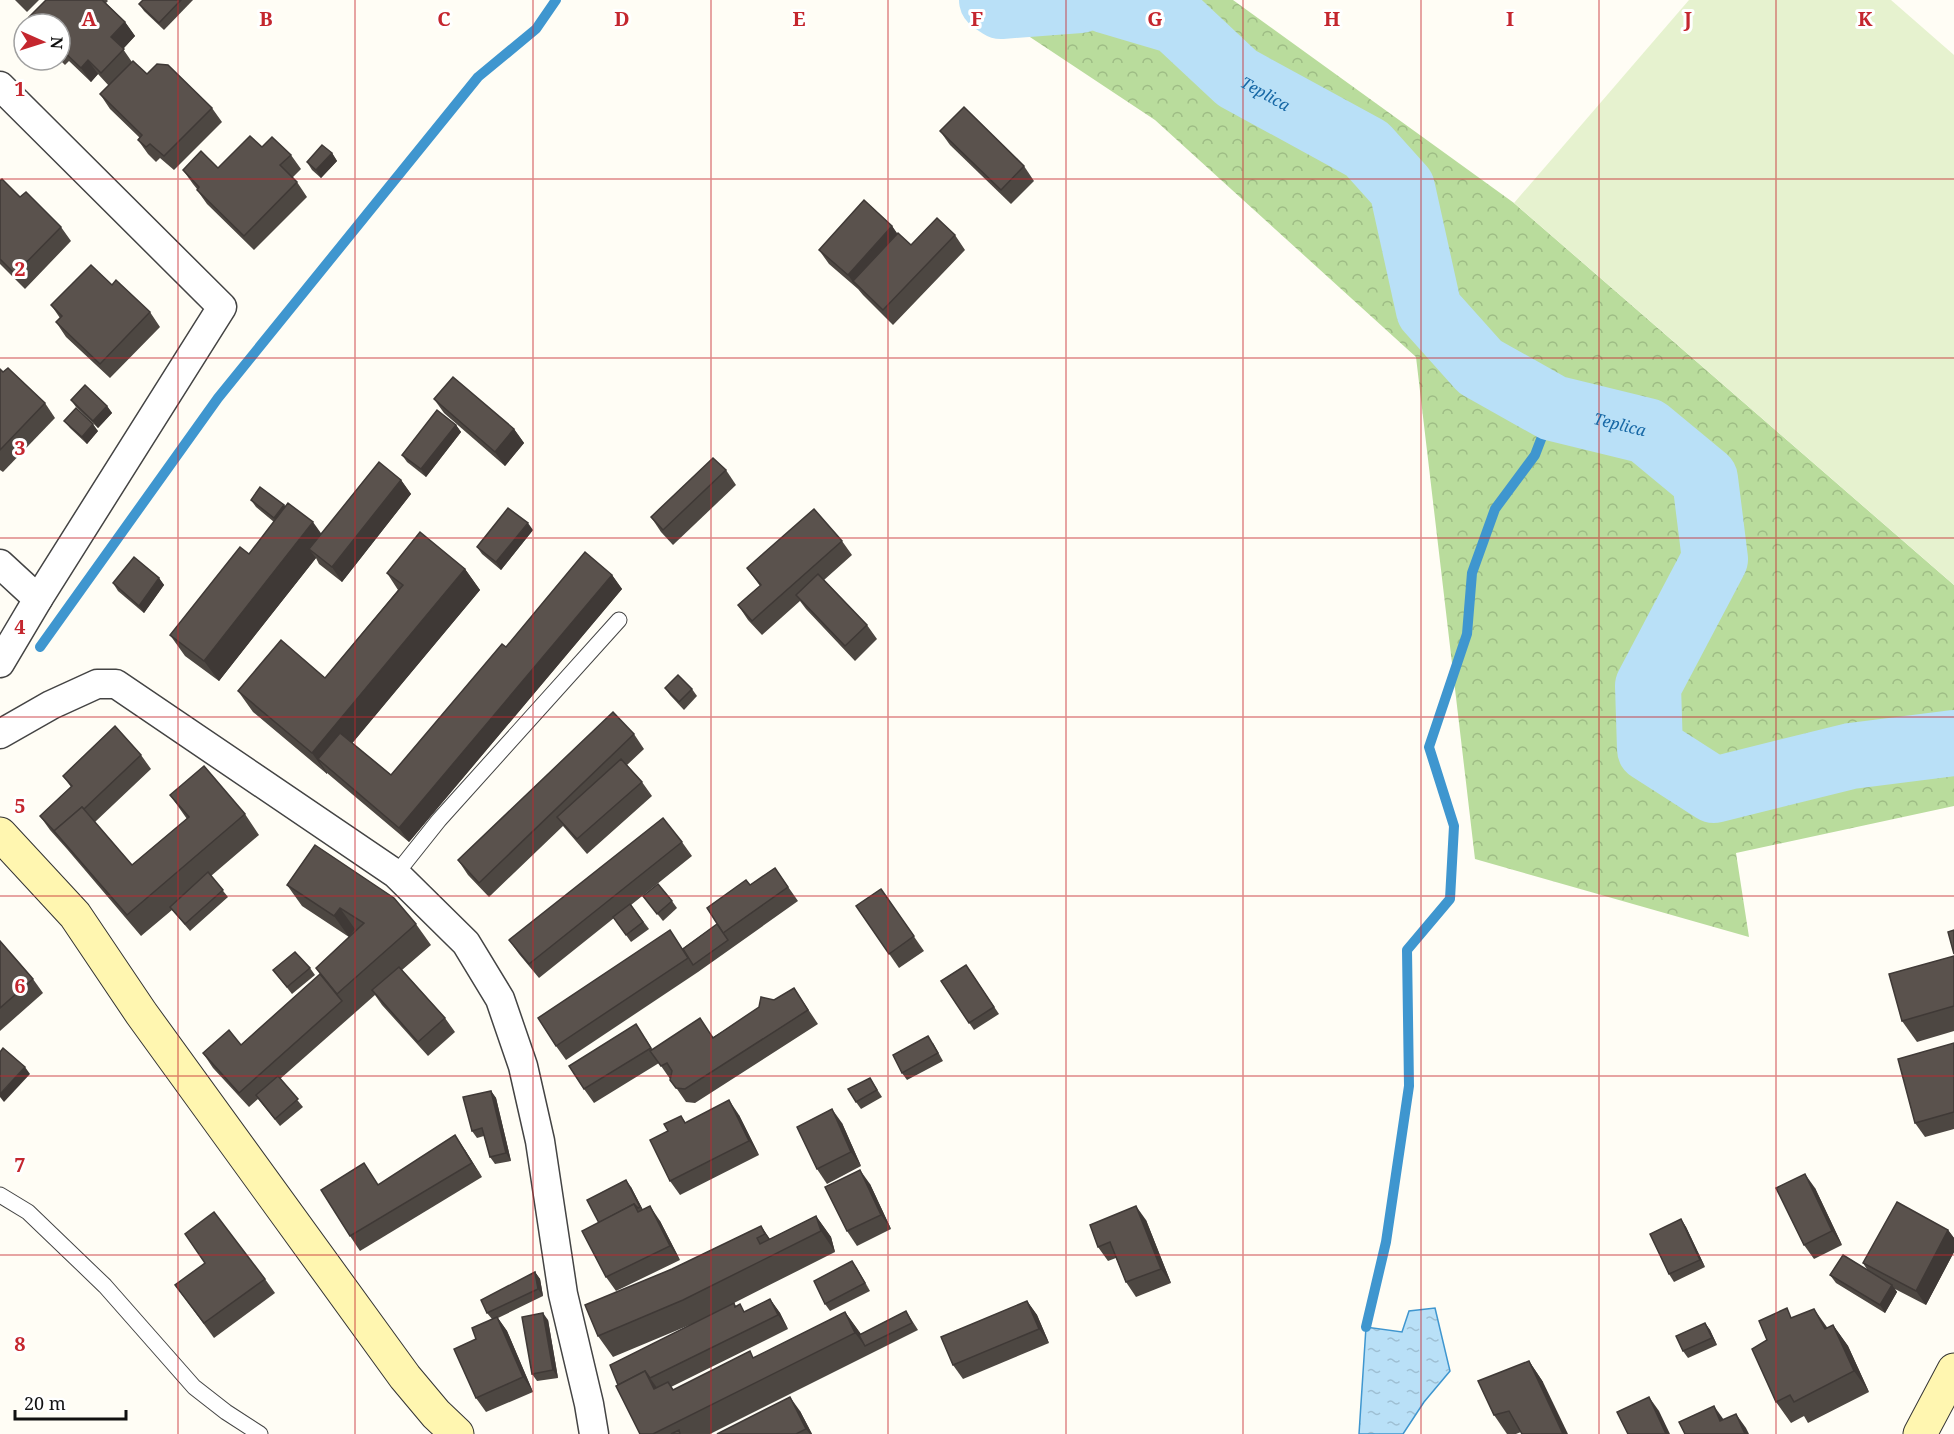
<svg xmlns="http://www.w3.org/2000/svg" width="1954" height="1434" viewBox="0 0 1954 1434" font-family="'Noto Serif',serif">
<style>
.forest{fill:url(#forest-crowns)}
.pitch{fill:#e6f2cf}
.water{fill:url(#water-ripples);stroke:#3f96cf;stroke-width:1.5}
.lines{fill:none;stroke-linecap:round;stroke-linejoin:round}
.stream{stroke:#3f96cf;stroke-width:10}
.river{stroke:#b9e0f7;stroke-width:66}
.lane-casing{stroke:#444;stroke-width:17}
.street-casing{stroke:#444;stroke-width:31}
.secondary-casing{stroke:#333;stroke-width:35}
.lane{stroke:#fff;stroke-width:15}
.street{stroke:#fff;stroke-width:28}
.secondary{stroke:#fff6b0;stroke-width:33}
.wall{fill:#4d4742}
.shaded-wall{fill:#3f3936}
.building{fill:#5a524d;stroke:#3f3936;stroke-width:1.5}
.grid{fill:none;stroke:#c4262e;stroke-width:1.5;stroke-opacity:0.55}
.labels{text-anchor:middle;dominant-baseline:central;stroke-width:6;stroke-linejoin:round;paint-order:stroke}
.water-label{font-size:16px;font-style:italic;fill:#1768a6;stroke:#fff}
.grid-label{font-size:20px;text-anchor:middle;font-weight:bold;fill:#c4262e;stroke:#fff;stroke-width:6;stroke-linejoin:round;paint-order:stroke}
</style>
<defs>
<pattern id="forest-crowns" width="20" height="18" patternUnits="userSpaceOnUse" patternTransform="scale(1.5)"><rect width="20" height="18" fill="#b9dc9c"/><path d="M2 6a3 3 0 1 1 6 0M12 15a3 3 0 1 1 6 0" fill="none" stroke="#9ebc85"/></pattern>
<pattern id="water-ripples" width="26" height="14" patternUnits="userSpaceOnUse" patternTransform="scale(1.5)"><rect width="26" height="14" fill="#b9e0f7"/><path d="M2 4q2-2 4 0t4 0M15 11q2-2 4 0t4 0" fill="none" stroke="#9ebfd3"/></pattern>
</defs>
<rect width="100%" height="100%" fill="#fffdf5"/>
<path class="forest" d="M974,0H1233L1514,203L1954,585V806L1736,853L1749,937L1475,859L1416,357L1155,120Z"/>
<path class="pitch" d="M1689,0H1891L1954,55V585L1514,203Z"/>
<path class="water" d="M1435,1308L1450,1371L1424,1402L1403,1434H1359L1366,1327L1402,1332L1409,1311Z"/>
<g class="lines">
<g class="stream">
<path d="M40,647L218,398L478,77L536,29L556,0"/>
<path d="M1366,1327L1386,1242L1409,1086L1407,950L1450,899L1454,826L1429,747L1467,634L1472,573L1495,509L1535,455L1553,408"/>
</g>
<g class="river">
<path d="M992,0L1001,6L1080,0"/>
<path id="s1" d="M1105,0L1176,21L1237,78L1367,149L1402,188L1429,310L1480,367L1553,408L1647,431L1705,479L1715,559L1648,686L1650,749L1714,790L1851,756L1954,743"/>
</g>
<g class="lane-casing">
<g id="lane">
<path d="M396,874L439,820L619,620"/>
<path d="M0,1195L28,1212L105,1286L194,1387L226,1412L260,1434"/>
</g>
</g>
<g class="street-casing">
<g id="street">
<path d="M0,86L222,307L38,599L0,663"/>
<path d="M0,564L38,599"/>
<path d="M0,734L51,705L97,684H116L396,874L466,943L500,999L523,1066L540,1141L563,1294L589,1404L594,1434"/>
</g>
</g>
<g class="secondary-casing">
<g id="secondary">
<path d="M0,834L75,915L141,1013L405,1377L436,1414L457,1434"/>
<path d="M1920,1434L1954,1370"/>
</g>
</g>
<use href="#lane" class="lane"/>
<use href="#street" class="street"/>
<use href="#secondary" class="secondary"/>
</g>
<g class="wall">
<path d="M15,0H39L27,12Z"/>
<path d="M46,0H107L108,1L106,3L125,22L135,36L123,49L132,62L147,74L212,108L222,122L174,170L160,158L156,162L148,154L138,140L140,138L110,109L100,94L109,86L98,74L91,82L69,61L65,65L60,60V24H33L29,17Z"/>
<path d="M143,0H193L164,30L144,11L139,4Z"/>
<path d="M940,131L1024,166L1034,181L1011,204L950,145Z"/>
<path d="M262,147L291,155L301,169L292,178L297,182L307,197L254,250L207,204L197,190V189L193,184L183,170L218,168Z"/>
<path d="M332,153L337,161L321,178L312,170L307,162Z"/>
<path d="M0,179L20,197L61,227L71,241L25,289L0,264Z"/>
<path d="M892,226L897,234L911,245L955,235L965,250L893,325L863,295L858,289L829,264L819,250Z"/>
<path d="M51,305L150,312L160,327L110,378L66,337L56,322L60,318Z"/>
<path d="M0,369L45,403L55,418L3,472L0,470Z"/>
<path d="M434,399L514,429L524,443L505,466L444,413Z"/>
<path d="M71,400L107,406L112,413L98,428L76,407Z"/>
<path d="M64,421L98,431L87,444L70,428Z"/>
<path d="M456,425L461,432L426,477L407,462L402,455Z"/>
<path d="M726,470L736,485L673,545L661,532L651,517Z"/>
<path d="M401,480L411,494L342,582L319,564L316,558L219,681L185,656L170,635L249,554L274,522L256,507L251,500L284,505L321,534Z"/>
<path d="M533,530L501,570L482,554L477,547Z"/>
<path d="M842,541L852,555L824,580L867,625L877,639L855,661L806,609L800,601L762,635L748,620L738,605L760,586L747,568Z"/>
<path d="M465,569L480,590L352,743L391,775L506,647L612,575L622,589L409,842L327,773V774L253,712L238,691L325,678L398,590L387,573Z"/>
<path d="M159,578L164,585L144,613L118,591L113,583Z"/>
<path d="M665,688L692,689L697,696L684,710L670,695Z"/>
<path d="M634,734L644,749L627,765L642,782L652,796L587,854L563,826L489,897L468,875L458,860Z"/>
<path d="M141,755L151,769L95,822L132,865L187,819L170,795L245,814L259,835L211,876L228,897L190,931L172,910L141,936L67,849L50,830L40,816L71,787L63,776Z"/>
<path d="M682,842L692,856L631,905L649,929L631,942L614,918L539,978L519,954L509,940Z"/>
<path d="M775,868L798,901L698,972L566,1060L556,1046L683,948L717,924L750,885Z"/>
<path d="M287,885L416,924L431,945L402,970L445,1018L455,1032L428,1056L382,1005L375,995L280,1079L303,1107L280,1126L258,1099L249,1107L213,1068L203,1053L241,1045L320,974L316,968L349,937L302,906Z"/>
<path d="M881,889L924,951L899,968L856,906Z"/>
<path d="M643,896L672,901L677,908L663,921Z"/>
<path d="M0,941L33,979L43,993L0,1031Z"/>
<path d="M1954,956V1031L1917,1042L1902,1021Z"/>
<path d="M966,965L999,1014L974,1030L941,981Z"/>
<path d="M310,968L315,975L292,994L273,970Z"/>
<path d="M794,988L818,1024L695,1103L686,1102L659,1063L594,1103L584,1089L646,1039L652,1049L713,1037Z"/>
<path d="M933,1043L943,1061L907,1080L902,1073Z"/>
<path d="M1954,1043V1129L1925,1137L1915,1123Z"/>
<path d="M870,1078L882,1097L861,1109L856,1102Z"/>
<path d="M491,1091L496,1098L511,1161L495,1164L490,1157L484,1136L477,1138L472,1131Z"/>
<path d="M739,1115L759,1155L680,1195L670,1181L668,1131L681,1116L686,1123Z"/>
<path d="M842,1123L861,1166L827,1184L817,1169Z"/>
<path d="M465,1150L482,1177L360,1251L350,1236L379,1185Z"/>
<path d="M870,1184L891,1229L857,1246L847,1231Z"/>
<path d="M631,1187L643,1210L660,1221L680,1260L616,1291L606,1277L599,1223Z"/>
<path d="M1815,1188L1842,1245L1814,1259L1804,1245Z"/>
<path d="M816,1216L831,1237L835,1252L734,1303L736,1306L745,1312L770,1299L780,1313L788,1329L671,1387L674,1390L754,1358L845,1312L861,1334L906,1311L918,1330L710,1434H640L616,1386L692,1324L613,1357L598,1336L672,1269L761,1226L770,1239Z"/>
<path d="M1681,1219L1686,1227L1705,1267L1674,1282L1669,1274Z"/>
<path d="M1146,1220L1171,1283L1136,1297L1126,1282L1116,1258L1108,1261L1098,1247Z"/>
<path d="M1948,1230L1954,1238V1252L1926,1305L1895,1289L1897,1292L1885,1313L1836,1283L1830,1275L1868,1271L1863,1263Z"/>
<path d="M852,1261L870,1291L830,1311L825,1304Z"/>
<path d="M535,1272L540,1279L543,1296L498,1318L507,1331L533,1392L486,1412L476,1398V1339L492,1319L487,1313Z"/>
<path d="M265,1279L275,1293L214,1338L175,1285Z"/>
<path d="M1027,1301L1037,1315L1049,1343L963,1379L953,1365Z"/>
<path d="M1793,1317L1827,1328L1833,1325L1848,1346L1869,1392L1808,1423L1804,1416L1791,1423L1776,1402L1767,1340Z"/>
<path d="M548,1320L558,1378L537,1381L532,1374Z"/>
<path d="M1705,1323L1710,1330L1717,1345L1688,1358L1683,1351Z"/>
<path d="M1529,1361L1543,1382L1521,1432L1516,1434H1507L1494,1415Z"/>
<path d="M800,1411L812,1434H717Z"/>
</g>
<g class="shaded-wall">
<path d="M125,22L135,36L121,51L111,37Z"/>
<path d="M88,60L98,74L91,82L81,68Z"/>
<path d="M332,153L337,161L321,178L316,170Z"/>
<path d="M892,226L902,240L853,281L858,289L848,275Z"/>
<path d="M107,406L112,413L98,428L93,421Z"/>
<path d="M93,424L98,431L87,444L82,437Z"/>
<path d="M456,425L461,432L426,477L421,469Z"/>
<path d="M514,429L524,443L505,466L495,452Z"/>
<path d="M401,480L411,494L342,582L332,567Z"/>
<path d="M284,505L289,513L279,526L274,518Z"/>
<path d="M313,522L328,543L309,549L316,558L219,681L204,661Z"/>
<path d="M528,523L533,530L501,570L496,562Z"/>
<path d="M465,569L480,590L330,770L318,759L327,773V774L312,753Z"/>
<path d="M612,575L622,589L409,842L399,828Z"/>
<path d="M159,578L164,585L144,613L139,606Z"/>
<path d="M340,908L355,929L349,937L334,916Z"/>
<path d="M25,1067L30,1074L4,1102L0,1097V1094Z"/>
<path d="M491,1091L496,1098L511,1161L506,1153Z"/>
<path d="M729,1100L739,1115L759,1155L749,1141Z"/>
<path d="M832,1109L842,1123L861,1166L851,1152Z"/>
<path d="M455,1135L465,1150L482,1177L472,1163Z"/>
<path d="M860,1170L870,1184L891,1229L881,1215Z"/>
<path d="M1805,1174L1815,1188L1842,1245L1832,1231Z"/>
<path d="M626,1180L631,1187L645,1214L640,1207Z"/>
<path d="M650,1206L660,1221L680,1260L670,1246Z"/>
<path d="M1136,1206L1146,1220L1171,1283L1161,1269Z"/>
<path d="M816,1216L831,1237L835,1252L821,1231Z"/>
<path d="M1681,1219L1686,1227L1705,1267L1700,1260Z"/>
<path d="M761,1226L775,1247L779,1255L765,1234Z"/>
<path d="M1948,1230L1954,1238V1252L1926,1305L1916,1291Z"/>
<path d="M852,1261L857,1268L870,1291L865,1283Z"/>
<path d="M535,1272L540,1279L543,1296L538,1289Z"/>
<path d="M1892,1285L1897,1292L1885,1313L1880,1305Z"/>
<path d="M770,1299L780,1313L788,1329L778,1315Z"/>
<path d="M1027,1301L1037,1315L1049,1343L1039,1329Z"/>
<path d="M1814,1309L1829,1330L1825,1329Z"/>
<path d="M845,1312L860,1333L866,1346H865L855,1333Z"/>
<path d="M543,1313L548,1320L558,1378L553,1370Z"/>
<path d="M497,1317L507,1331L533,1392L523,1377Z"/>
<path d="M1705,1323L1710,1330L1717,1345L1712,1338Z"/>
<path d="M1833,1325L1848,1346L1869,1392L1854,1371Z"/>
<path d="M1529,1361L1543,1382L1568,1434H1563Z"/>
<path d="M645,1371L660,1392L654,1389Z"/>
<path d="M790,1397L800,1411L812,1434H810L806,1429Z"/>
<path d="M1649,1397L1659,1411L1670,1434H1666Z"/>
<path d="M1714,1406L1724,1420L1720,1421Z"/>
<path d="M1736,1414L1746,1428L1749,1434H1745Z"/>
</g>
<g class="building">
<path d="M46,0H102L125,22L111,37L124,49L101,73L88,60L81,68L60,48V24H35L29,17Z"/>
<path d="M143,0H181L159,23L139,4Z"/>
<path d="M133,61L147,74L157,64L168,65L212,108L164,156L150,144L146,147L138,140L142,135L100,94Z"/>
<path d="M964,107L1024,166L1001,190L940,131Z"/>
<path d="M250,136L262,147L272,137L291,155L280,165L297,182L244,236L197,190L199,187L183,170L201,151L218,168Z"/>
<path d="M322,145L332,153L316,170L307,162Z"/>
<path d="M2,179L20,197L26,192L61,227L15,274L0,259V181Z"/>
<path d="M864,200L892,226L848,275L819,250Z"/>
<path d="M937,218L955,235L883,310L853,281L898,233L911,245Z"/>
<path d="M91,265L112,285L116,280L150,312L100,364L56,322L62,316L51,305Z"/>
<path d="M8,368L45,403L0,450V369L3,372Z"/>
<path d="M453,377L514,429L495,452L434,399Z"/>
<path d="M85,385L107,406L93,421L71,400Z"/>
<path d="M76,408L93,424L82,437L64,421Z"/>
<path d="M437,410L456,425L421,469L402,455Z"/>
<path d="M713,458L726,470L663,530L651,517Z"/>
<path d="M379,462L401,480L332,567L309,549Z"/>
<path d="M260,487L284,505L274,518L251,500Z"/>
<path d="M288,503L313,522L204,661L170,635L240,547L249,554Z"/>
<path d="M508,508L528,523L496,562L477,547Z"/>
<path d="M814,509L842,541L752,621L738,605L761,585L747,568Z"/>
<path d="M420,532L465,569L312,753L238,691L281,640L325,678L403,585L387,573Z"/>
<path d="M585,552L612,575L399,828L318,759L340,733L391,775L502,644L506,647Z"/>
<path d="M134,557L159,578L139,606L113,583Z"/>
<path d="M818,574L867,625L845,646L796,595Z"/>
<path d="M678,675L692,689L679,702L665,688Z"/>
<path d="M613,712L634,734L479,883L458,860Z"/>
<path d="M115,726L141,755L84,809L82,807L54,831L57,834L40,816L72,786L63,776Z"/>
<path d="M621,759L642,782L577,839L557,817Z"/>
<path d="M204,766L245,814L127,915L54,831L82,807L132,865L189,817L170,795Z"/>
<path d="M663,818L682,842L529,964L509,940Z"/>
<path d="M315,845L394,898L416,924L337,994L316,968L364,923L340,908L334,916L287,885Z"/>
<path d="M775,868L788,887L723,933L707,908L746,880L750,885Z"/>
<path d="M208,872L223,890L185,924L170,907Z"/>
<path d="M658,884L672,901L657,914L643,896Z"/>
<path d="M881,889L914,936L889,954L856,906Z"/>
<path d="M630,904L643,922L626,935L613,917Z"/>
<path d="M717,924L728,940L693,965L683,949Z"/>
<path d="M670,930L688,958L556,1046L538,1018Z"/>
<path d="M1954,930V954L1948,932Z"/>
<path d="M0,941L33,979L0,1008Z"/>
<path d="M295,952L310,968L287,987L273,970Z"/>
<path d="M1954,956V1006L1902,1021L1889,974Z"/>
<path d="M966,965L994,1007L969,1023L941,981Z"/>
<path d="M399,967L445,1018L418,1042L372,990Z"/>
<path d="M320,974L342,1001L239,1093L203,1053L229,1030L241,1045Z"/>
<path d="M794,988L808,1010L685,1089L676,1088L670,1080L672,1071L667,1063L661,1066L650,1051L700,1018L713,1038L759,1007L761,997L774,1000Z"/>
<path d="M636,1024L651,1048L584,1089L569,1066Z"/>
<path d="M928,1036L938,1053L902,1073L893,1055Z"/>
<path d="M1954,1043V1112L1915,1123L1898,1059Z"/>
<path d="M3,1048L25,1067L0,1094V1052Z"/>
<path d="M278,1076L298,1099L275,1119L256,1095Z"/>
<path d="M870,1078L877,1090L856,1102L848,1089Z"/>
<path d="M491,1091L506,1153L490,1157L482,1128L472,1131L463,1097Z"/>
<path d="M729,1100L749,1141L670,1181L650,1140L668,1131L664,1124L681,1116L685,1123Z"/>
<path d="M832,1109L851,1152L817,1169L797,1127Z"/>
<path d="M455,1135L472,1163L350,1236L321,1190L364,1163L378,1185Z"/>
<path d="M860,1170L881,1215L847,1231L825,1187Z"/>
<path d="M1805,1174L1832,1231L1804,1245L1776,1188Z"/>
<path d="M626,1180L640,1207L638,1208L634,1204L599,1223L587,1200Z"/>
<path d="M1897,1202L1948,1230L1916,1291L1863,1263Z"/>
<path d="M634,1204L638,1212L650,1206L670,1246L606,1277L582,1231Z"/>
<path d="M1136,1206L1161,1269L1126,1282L1110,1242L1098,1247L1090,1225Z"/>
<path d="M214,1212L265,1279L204,1323L175,1285L205,1263L185,1234Z"/>
<path d="M816,1216L821,1231L683,1300L598,1336L585,1305L672,1269L761,1226L765,1234L757,1238L760,1244Z"/>
<path d="M1681,1219L1700,1260L1669,1274L1650,1234Z"/>
<path d="M1843,1255L1892,1285L1880,1305L1830,1275Z"/>
<path d="M852,1261L865,1283L825,1304L814,1281Z"/>
<path d="M535,1272L538,1289L487,1313L481,1300Z"/>
<path d="M770,1299L778,1315L650,1378L645,1371L618,1385L610,1365L734,1303L735,1307L740,1304L744,1312Z"/>
<path d="M1027,1301L1039,1329L953,1365L941,1337Z"/>
<path d="M1787,1308L1791,1318L1814,1309L1825,1329L1833,1325L1854,1371L1794,1402L1790,1395L1776,1402L1752,1349L1767,1340L1759,1321Z"/>
<path d="M906,1311L912,1323L865,1346L859,1335Z"/>
<path d="M845,1312L855,1333L653,1434H640L616,1386L645,1371L654,1389L668,1382L673,1390L750,1351L753,1358Z"/>
<path d="M543,1313L553,1370L532,1374L522,1317Z"/>
<path d="M497,1317L523,1377L476,1398L454,1349L476,1339L472,1328Z"/>
<path d="M1705,1323L1712,1338L1683,1351L1676,1336Z"/>
<path d="M1529,1361L1563,1434H1522L1509,1411L1494,1415L1478,1381Z"/>
<path d="M790,1397L806,1429L796,1434H717Z"/>
<path d="M1649,1397L1666,1434H1628L1617,1412Z"/>
<path d="M1714,1406L1720,1421L1736,1414L1745,1434H1685L1679,1422Z"/>
<path d="M679,1430L680,1434H671Z"/>
</g>
<path class="grid" d="M178,0V1434M355,0V1434M533,0V1434M711,0V1434M888,0V1434M1066,0V1434M1243,0V1434M1421,0V1434M1599,0V1434M1776,0V1434M0,179H1954M0,358H1954M0,538H1954M0,717H1954M0,896H1954M0,1076H1954M0,1255H1954"/>
<g class="labels">
<g class="water-label">
<text stroke="none"><textPath href="#s1" startOffset="190">Teplica</textPath></text>
<text stroke="none"><textPath href="#s1" startOffset="712">Teplica</textPath></text>
</g>
</g>
<g class="grid-label">
<text x="89" y="26">A</text>
<text x="266" y="26">B</text>
<text x="444" y="26">C</text>
<text x="622" y="26">D</text>
<text x="799" y="26">E</text>
<text x="977" y="26">F</text>
<text x="1155" y="26">G</text>
<text x="1332" y="26">H</text>
<text x="1510" y="26">I</text>
<text x="1688" y="26">J</text>
<text x="1865" y="26">K</text>
<text x="20" y="96">1</text>
<text x="20" y="276">2</text>
<text x="20" y="455">3</text>
<text x="20" y="634">4</text>
<text x="20" y="813">5</text>
<text x="20" y="993">6</text>
<text x="20" y="1172">7</text>
<text x="20" y="1351">8</text>
</g>
<g transform="translate(42 42) rotate(93)"><circle r="28" fill="#ffffff" stroke="#a0a0a0" stroke-width="1.5"/>
<path d="M0-4.5L10 22L0 15L-10 22Z" fill="#c4262e"/>
<text y="-9" font-size="16" font-weight="bold" text-anchor="middle" fill="#111111">N</text>
</g>
<path d="M15 1410v9h111v-9" fill="none" stroke="#111111" stroke-width="3"/>
<text x="24" y="1410" font-size="18" fill="#111111" stroke="#ffffff" stroke-width="4.5" paint-order="stroke">20 m</text>
</svg>
